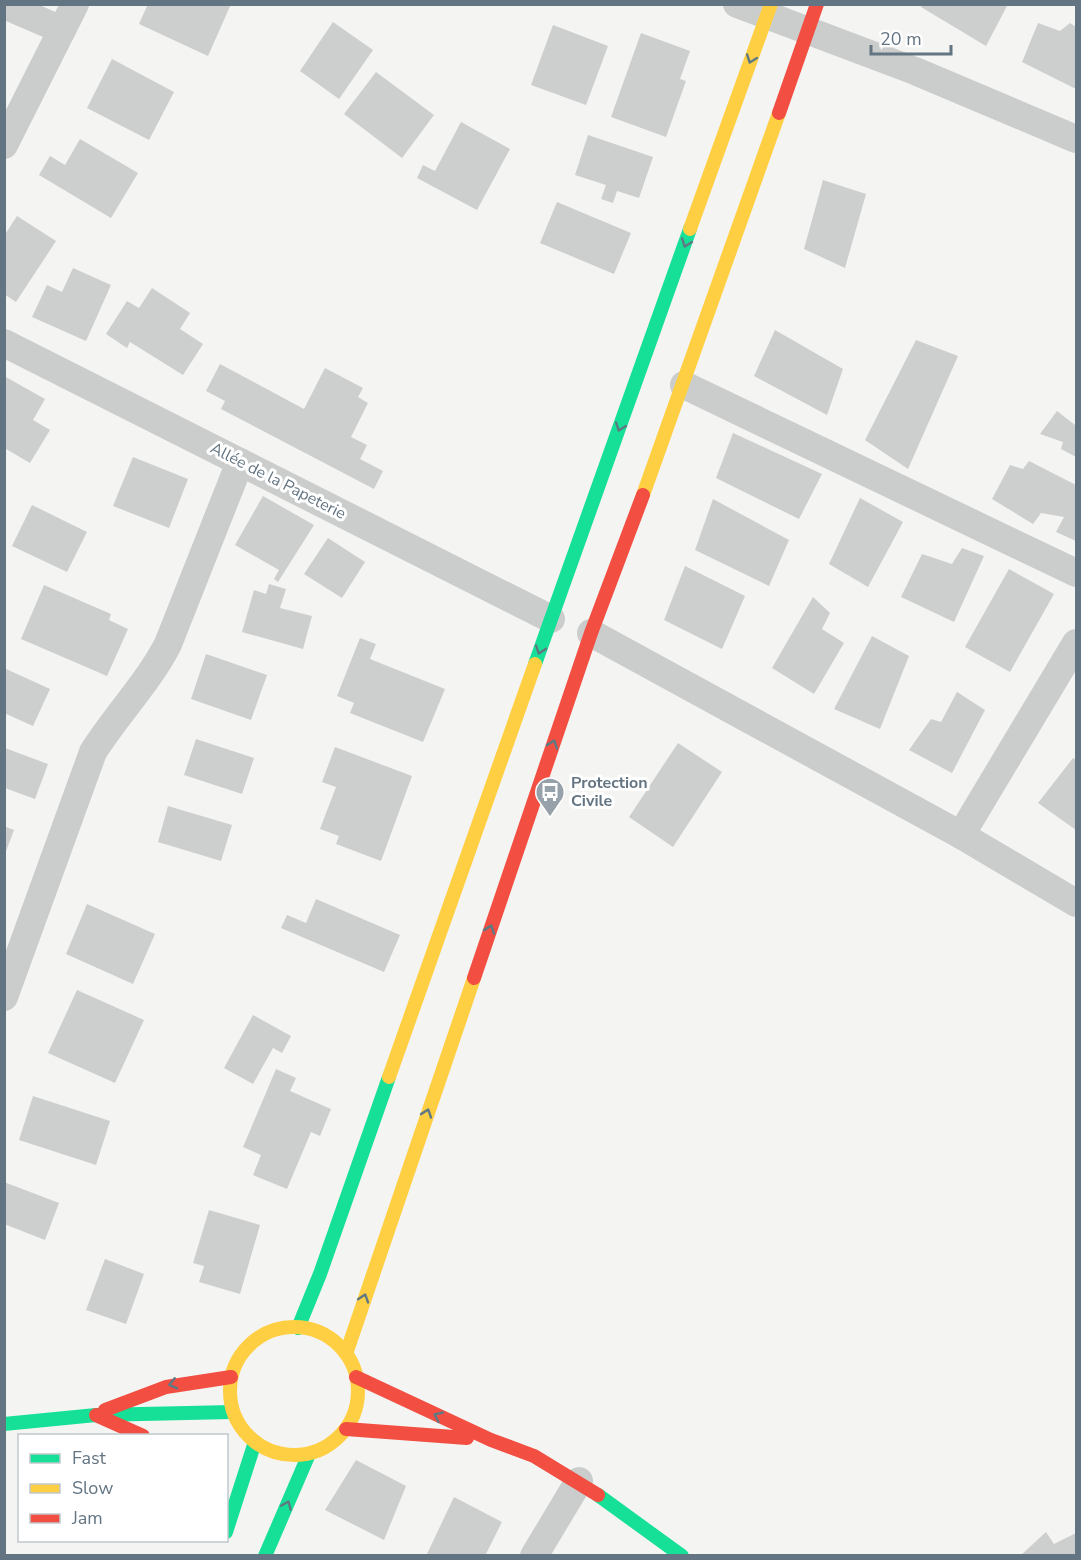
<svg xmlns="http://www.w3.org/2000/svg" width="1081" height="1560" viewBox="0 0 1081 1560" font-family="'Nunito Sans',sans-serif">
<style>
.building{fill:#cdcfcf}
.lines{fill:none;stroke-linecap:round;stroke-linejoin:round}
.street{stroke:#cbcdcd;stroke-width:28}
.fast{stroke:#16e098;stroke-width:14}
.slow{stroke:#ffcf43;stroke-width:14}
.jam{stroke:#f24e42;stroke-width:14}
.oneway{stroke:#5f7983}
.labels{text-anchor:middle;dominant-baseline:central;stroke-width:6;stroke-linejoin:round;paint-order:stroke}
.street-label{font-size:16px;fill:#637482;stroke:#fff}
.poi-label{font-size:16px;font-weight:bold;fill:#637482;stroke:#fff;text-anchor:start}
</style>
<rect width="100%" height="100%" fill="#f4f4f2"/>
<g class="building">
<path d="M148,4H231L208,56L139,24Z"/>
<path d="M922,4H1008L986,46L921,7Z"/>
<path d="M333,22L373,50L339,99L300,71Z"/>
<path d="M1038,23L1060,31L1070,23L1076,27V89L1022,62Z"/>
<path d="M553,25L608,46L586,105L531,85Z"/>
<path d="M641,33L690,51L680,79L686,81L666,137L611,117Z"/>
<path d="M112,59L174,92L149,140L87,108Z"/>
<path d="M376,72L434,115L402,158L344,114Z"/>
<path d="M461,122L510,149L477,210L417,178L423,165L435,171Z"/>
<path d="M588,135L653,157L639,198L617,191L613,203L601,199L606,185L575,175Z"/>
<path d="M80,139L138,173L111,218L39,175L50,156L65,165Z"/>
<path d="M823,180L866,194L845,268L804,249Z"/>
<path d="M557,202L631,233L614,274L540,243Z"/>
<path d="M17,216L56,241L16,302L4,294V236Z"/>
<path d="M73,268L111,285L86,341L32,317L47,285L62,292Z"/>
<path d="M152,288L190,313L180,329L203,344L183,375L130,342L127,348L106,334L127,301L139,308Z"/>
<path d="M775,330L843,369L827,415L754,376Z"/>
<path d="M916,340L958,356L908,469L865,440Z"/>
<path d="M220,364L304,409L325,368L363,388L358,397L368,403L351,437L367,445L360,459L383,471L374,489L221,409L225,401L206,391Z"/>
<path d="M4,376L45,399L33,420L50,430L30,463L6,449L4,452Z"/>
<path d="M1057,411L1075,425L1076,422V457L1061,449L1063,442L1040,434Z"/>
<path d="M733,433L822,474L799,519L716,478Z"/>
<path d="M133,457L188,479L169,528L113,506Z"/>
<path d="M1029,461L1076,485V541L1056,532L1064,517L1041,513L1033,524L992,499L1010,465L1023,469Z"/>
<path d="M263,496L314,525L278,582L274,579L279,570L235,545Z"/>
<path d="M860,498L903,522L868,587L829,564Z"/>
<path d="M713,499L789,540L769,586L695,550Z"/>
<path d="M32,505L87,532L67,572L12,546Z"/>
<path d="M328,538L365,562L342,598L304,574Z"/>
<path d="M962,548L984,556L954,622L901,597L922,554L952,564Z"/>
<path d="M685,566L745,596L722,649L664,620Z"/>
<path d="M1009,569L1054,594L1010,672L965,647Z"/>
<path d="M269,584L286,589L280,608L312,616L303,649L242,632L254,590L266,594Z"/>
<path d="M44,585L111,614L109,620L128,629L107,676L21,639Z"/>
<path d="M813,597L830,613L822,629L844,643L814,694L772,668Z"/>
<path d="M872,636L909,656L880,729L834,709Z"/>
<path d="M360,638L376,644L370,659L445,689L423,742L350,713L354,703L337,696Z"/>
<path d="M206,654L267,675L251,720L191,699Z"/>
<path d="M4,668L50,689L33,726L4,713Z"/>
<path d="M957,692L985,710L952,773L909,750L931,719L941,722Z"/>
<path d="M196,739L254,758L242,794L184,775Z"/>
<path d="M678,743L722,772L673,847L629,817Z"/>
<path d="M335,747L412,776L381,861L336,844L339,836L320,829L336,787L322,782Z"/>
<path d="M5,748L48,764L35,799L5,788Z"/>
<path d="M1073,758L1076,760V830L1038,803Z"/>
<path d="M168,806L232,825L221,861L158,842Z"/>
<path d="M4,826L14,830L5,854H4Z"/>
<path d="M316,899L400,935L384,972L281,928L287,915L306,923Z"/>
<path d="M87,904L155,934L133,984L66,954Z"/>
<path d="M77,990L144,1020L115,1083L48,1053Z"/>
<path d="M253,1015L291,1036L282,1053L273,1048L253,1084L224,1068Z"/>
<path d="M276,1069L296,1078L290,1091L331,1109L320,1136L311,1132L287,1189L253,1175L261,1155L243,1147Z"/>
<path d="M33,1096L110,1121L96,1165L19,1140Z"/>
<path d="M4,1182L59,1203L45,1240L4,1224Z"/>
<path d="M209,1210L260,1225L240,1294L199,1282L204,1266L193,1263Z"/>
<path d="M105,1259L144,1274L126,1324L86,1310Z"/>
<path d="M356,1460L406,1486L384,1540L325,1510Z"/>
<path d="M454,1497L502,1522L485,1556H426Z"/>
<path d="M1046,1532L1054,1544L1076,1533V1556H1020Z"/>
</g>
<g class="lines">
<g class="street">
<path d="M737,4L915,71L1076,139"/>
<path d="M4,5L62,30"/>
<path d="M4,145L75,4"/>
<path d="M4,343L551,619"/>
<path d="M684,385L1076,573"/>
<path d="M591,633L961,835L1076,903"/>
<path d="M961,835L1076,643"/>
<path d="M4,997L93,752C117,714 148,683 168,644L240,462"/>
<path d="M534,1556L579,1481"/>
</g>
<g class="fast">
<path d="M535,664L690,229"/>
<path d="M298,1328L320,1274L389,1077"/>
<path d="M4,1424L96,1415L232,1412"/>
<path d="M598,1495L682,1556"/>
<path d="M226,1532L255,1442"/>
<path d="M265,1556L309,1454"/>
</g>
<g class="slow">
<path d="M690,229L771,4"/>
<path d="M643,495L779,113"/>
<path d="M389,1077L535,664"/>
<circle cx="294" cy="1391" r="64"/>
<path d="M346,1354L474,978"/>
</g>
<g class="jam">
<path d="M779,113L817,4"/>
<path d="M474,978L591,633L643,495"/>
<path d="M356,1377L491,1440L534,1456L598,1495"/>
<path d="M105,1410L166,1387L231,1377"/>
<path d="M96,1415L143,1436"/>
<path d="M346,1429L467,1438"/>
</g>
</g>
<defs><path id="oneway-chevron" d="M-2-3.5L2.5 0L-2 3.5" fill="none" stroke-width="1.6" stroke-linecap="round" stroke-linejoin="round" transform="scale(1.5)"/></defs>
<g class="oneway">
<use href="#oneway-chevron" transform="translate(751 59) rotate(110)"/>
<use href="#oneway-chevron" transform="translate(686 243) rotate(110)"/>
<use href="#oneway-chevron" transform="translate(620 427) rotate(110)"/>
<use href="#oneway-chevron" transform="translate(540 650) rotate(109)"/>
<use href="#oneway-chevron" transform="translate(553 744) rotate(-71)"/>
<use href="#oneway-chevron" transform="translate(490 929) rotate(-71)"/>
<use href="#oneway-chevron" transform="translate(427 1113) rotate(-71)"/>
<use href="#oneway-chevron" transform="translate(364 1298) rotate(-72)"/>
<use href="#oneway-chevron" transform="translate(173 1384) rotate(167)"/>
<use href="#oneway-chevron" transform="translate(438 1416) rotate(-155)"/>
<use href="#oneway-chevron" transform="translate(287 1505) rotate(-67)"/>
</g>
<defs>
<g id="bus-pin" transform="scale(1.5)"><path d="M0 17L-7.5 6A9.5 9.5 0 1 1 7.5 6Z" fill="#96a1a9" stroke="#fff"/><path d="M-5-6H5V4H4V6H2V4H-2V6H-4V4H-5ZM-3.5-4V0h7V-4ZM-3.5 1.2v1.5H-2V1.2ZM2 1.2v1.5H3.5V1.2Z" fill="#fff"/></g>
</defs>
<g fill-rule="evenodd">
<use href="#bus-pin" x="550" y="792"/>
</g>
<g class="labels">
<g class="street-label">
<text transform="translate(278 481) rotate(27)">Allée de la Papeterie</text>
</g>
<g class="poi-label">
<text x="571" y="783">Protection<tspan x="571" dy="18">Civile</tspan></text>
</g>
</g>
<rect width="1081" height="1560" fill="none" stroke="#637482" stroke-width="12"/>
<rect x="18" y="1434" width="210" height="108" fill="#ffffff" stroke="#c1c7cd" stroke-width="1.5"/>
<rect x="30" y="1454" width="30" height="9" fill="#16e098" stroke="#c1c7cd" stroke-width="1.5"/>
<text x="72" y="1464" font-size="18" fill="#637482">Fast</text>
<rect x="30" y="1484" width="30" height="9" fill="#ffcf43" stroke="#c1c7cd" stroke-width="1.5"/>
<text x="72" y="1494" font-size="18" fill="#637482">Slow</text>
<rect x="30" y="1514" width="30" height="9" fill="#f24e42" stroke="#c1c7cd" stroke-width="1.5"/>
<text x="72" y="1524" font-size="18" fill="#637482">Jam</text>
<path d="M871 45v9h80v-9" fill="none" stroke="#637482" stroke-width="3"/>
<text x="880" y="45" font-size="18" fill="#637482" stroke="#ffffff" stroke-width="4.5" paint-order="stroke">20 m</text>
</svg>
